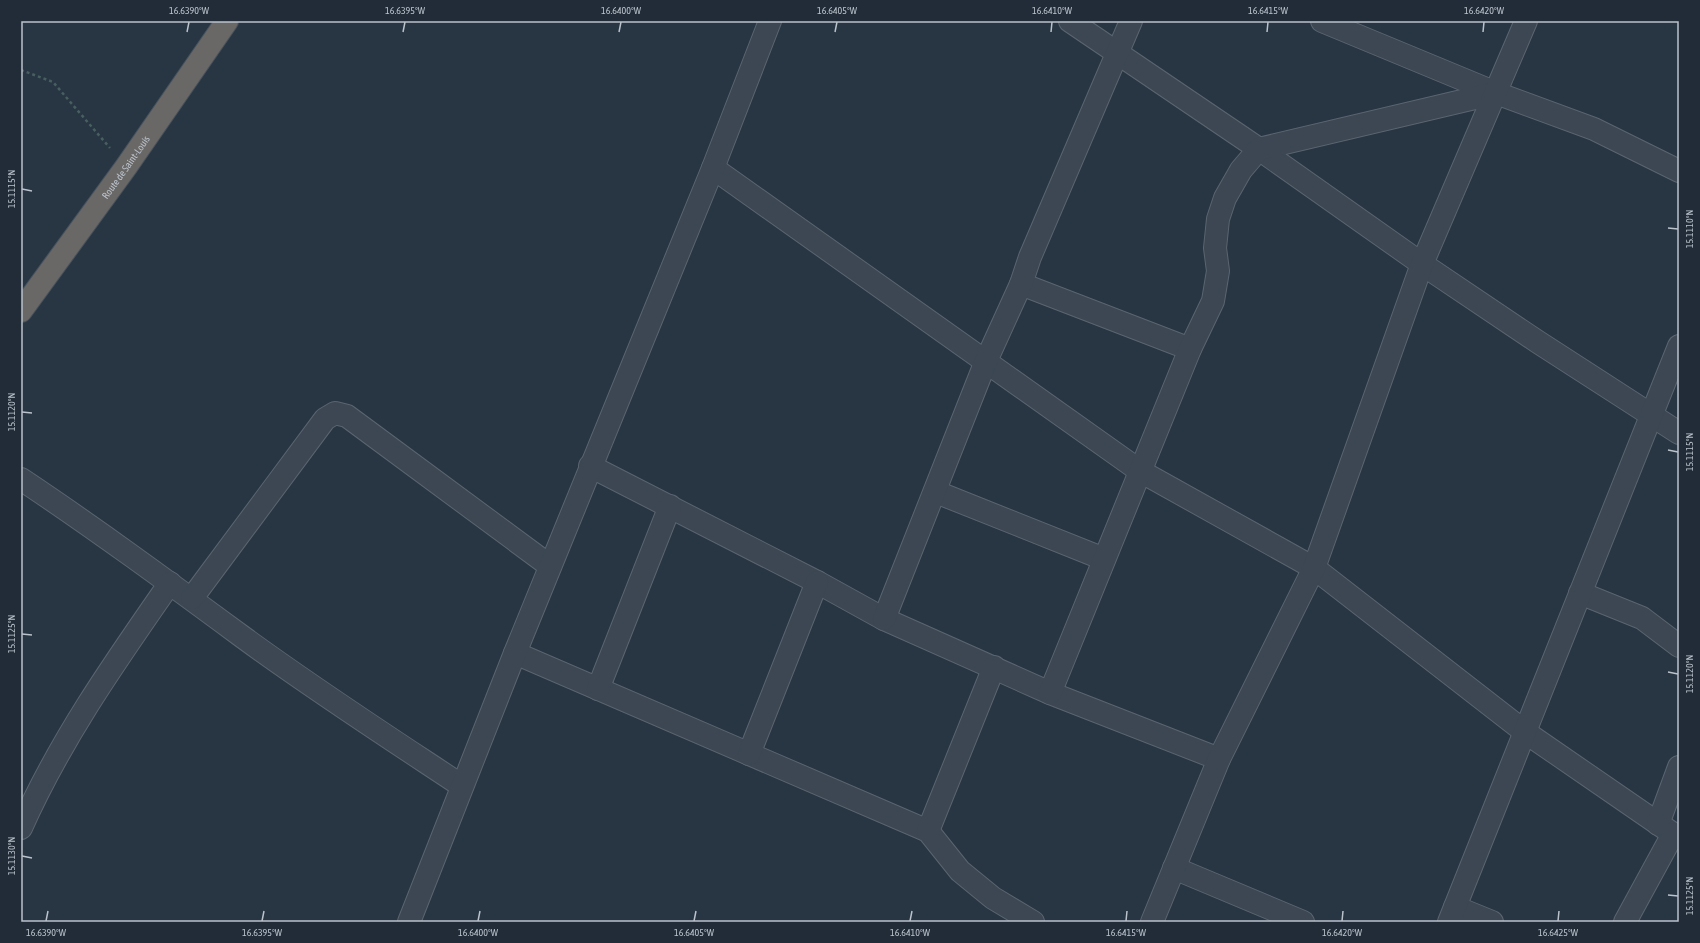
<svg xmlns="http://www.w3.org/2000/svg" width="1700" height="943" viewBox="0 0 1700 943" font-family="'Asap Condensed',sans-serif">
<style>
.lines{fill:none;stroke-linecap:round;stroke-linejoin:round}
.minor-casing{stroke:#5b6570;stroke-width:24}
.trunk-casing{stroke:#47525d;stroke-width:24}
.path{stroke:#485f60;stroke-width:2.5;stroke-dasharray:3 3;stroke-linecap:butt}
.minor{stroke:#3c4753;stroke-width:22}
.trunk{stroke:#6a6866;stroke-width:22}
.ticks{fill:none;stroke:#bac2cc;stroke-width:1.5}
.labels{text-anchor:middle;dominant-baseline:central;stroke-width:3;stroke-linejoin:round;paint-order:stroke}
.street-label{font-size:10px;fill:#bac2cc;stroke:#212c38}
.neatline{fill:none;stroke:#bac2cc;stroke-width:1.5}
.ticks-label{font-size:10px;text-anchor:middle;fill:#bac2cc}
</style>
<rect width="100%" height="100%" fill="#283543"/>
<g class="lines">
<g class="minor-casing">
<g id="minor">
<path d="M1070,21L1259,149L1422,264L1538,342L1679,433"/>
<path d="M1322,21L1496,93"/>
<path d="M713,168L1140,471L1314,568L1525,732L1679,838"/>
<path d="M1021,284L1190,349"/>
<path d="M590,466L817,582L884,619L1050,693L1219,759"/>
<path d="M21,479C96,529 168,582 240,635C312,688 388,737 462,786"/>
<path d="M936,492L1104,559"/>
<path d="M1580,593L1642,618L1679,646"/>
<path d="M192,598L325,419L335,413L347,416L550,566"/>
<path d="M884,619L986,361L1021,284L1030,257L1131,21"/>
<path d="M515,653L928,831L960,871L993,898L1033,922"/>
<path d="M598,689L670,506"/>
<path d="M1050,693L1190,349L1213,301L1218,271L1215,248L1218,219L1225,198L1241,170L1259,149L1496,93L1594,129L1679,171"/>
<path d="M749,754L817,582"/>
<path d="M1658,824L1679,767"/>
<path d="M21,828C60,740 115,662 170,583"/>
<path d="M928,831L994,667"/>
<path d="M1174,868L1303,922"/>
<path d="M1455,907L1492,922"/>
<path d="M409,922L515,653L713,168L770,21"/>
<path d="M1152,922L1219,759L1314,568L1422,264L1526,21"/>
<path d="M1449,922L1679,346"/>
<path d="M1625,922L1673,834"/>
</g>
</g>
<g class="trunk-casing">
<g id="trunk">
<path id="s1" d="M21,311L126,167L227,21"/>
</g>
</g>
<path class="path" d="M21,70L53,82L110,148"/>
<use href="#minor" class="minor"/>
<use href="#trunk" class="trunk"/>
</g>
<path class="ticks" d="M187,32L189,22M403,32L405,22M619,32L621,22M835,32L837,22M1051,32L1052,22M1267,32L1268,22M1483,32L1484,22M22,189L32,191M1668,228L1678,229M22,412L32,413M1668,450L1678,452M22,634L32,635M1668,672L1678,674M22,856L32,858M1668,895L1678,896M46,921L48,911M262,921L264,911M478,921L480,911M694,921L696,911M910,921L912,911M1126,921L1127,911M1342,921L1343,911M1558,921L1559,911"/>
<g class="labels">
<g class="street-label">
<text stroke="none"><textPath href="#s1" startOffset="178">Route de Saint-Louis</textPath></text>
</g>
</g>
<rect width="1700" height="943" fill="none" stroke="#212c38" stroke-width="44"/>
<rect x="22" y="22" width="1656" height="899" class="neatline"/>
<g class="ticks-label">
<text x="189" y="14">16.6390°W</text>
<text x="405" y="14">16.6395°W</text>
<text x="621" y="14">16.6400°W</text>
<text x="837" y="14">16.6405°W</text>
<text x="1052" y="14">16.6410°W</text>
<text x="1268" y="14">16.6415°W</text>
<text x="1484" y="14">16.6420°W</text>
<text transform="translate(11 189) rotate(-90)" y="4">15.1115°N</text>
<text transform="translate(1689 229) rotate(-90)" y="4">15.1110°N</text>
<text transform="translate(11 412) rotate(-90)" y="4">15.1120°N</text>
<text transform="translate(1689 452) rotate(-90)" y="4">15.1115°N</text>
<text transform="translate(11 634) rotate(-90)" y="4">15.1125°N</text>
<text transform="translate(1689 674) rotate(-90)" y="4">15.1120°N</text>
<text transform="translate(11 856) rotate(-90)" y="4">15.1130°N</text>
<text transform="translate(1689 896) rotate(-90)" y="4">15.1125°N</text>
<text x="46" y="936">16.6390°W</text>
<text x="262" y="936">16.6395°W</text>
<text x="478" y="936">16.6400°W</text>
<text x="694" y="936">16.6405°W</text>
<text x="910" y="936">16.6410°W</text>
<text x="1126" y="936">16.6415°W</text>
<text x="1342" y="936">16.6420°W</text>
<text x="1558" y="936">16.6425°W</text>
</g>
</svg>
